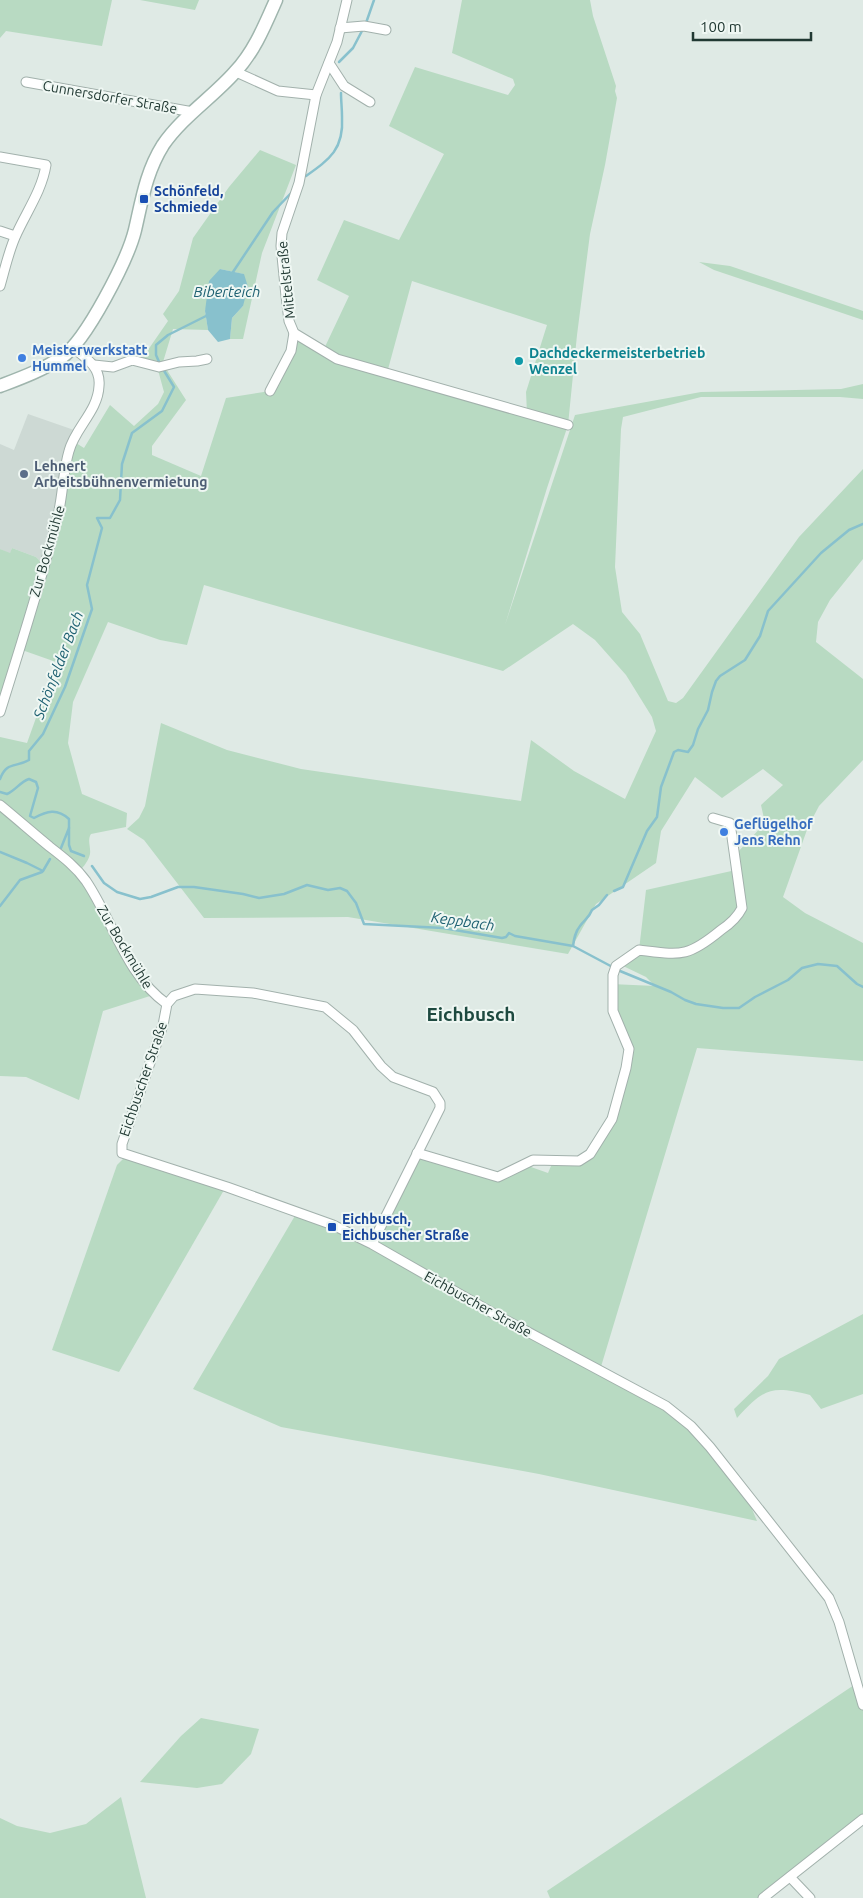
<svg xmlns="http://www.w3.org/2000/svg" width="863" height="1898" viewBox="0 0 863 1898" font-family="Ubuntu,sans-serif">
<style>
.built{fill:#cdd9d4}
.green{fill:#b8dac2;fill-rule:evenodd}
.water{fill:#88c1cd}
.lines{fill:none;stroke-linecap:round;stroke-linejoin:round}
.stream{stroke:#88c1cd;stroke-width:2.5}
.street-casing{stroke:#a2b1ac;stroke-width:11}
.secondary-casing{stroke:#9fb5ad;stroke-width:15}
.street{stroke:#fff;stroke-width:9}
.secondary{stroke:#fff;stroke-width:12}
.transit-dot{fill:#1a4fb4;stroke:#eff7f3;stroke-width:2}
.shop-dot{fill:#3f7fe0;stroke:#eff7f3;stroke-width:2}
.culture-dot{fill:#0f9aa8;stroke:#eff7f3;stroke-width:2}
.service-dot{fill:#5c6f8a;stroke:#eff7f3;stroke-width:2}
.labels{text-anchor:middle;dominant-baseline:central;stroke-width:4;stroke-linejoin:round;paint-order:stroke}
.street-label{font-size:14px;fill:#213933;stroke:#eff7f3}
.transit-label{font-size:14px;font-weight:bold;fill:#164399;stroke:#eff7f3;text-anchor:start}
.shop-label{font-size:14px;font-weight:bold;fill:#366cbe;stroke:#eff7f3;text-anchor:start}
.culture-label{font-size:14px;font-weight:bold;fill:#0d838f;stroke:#eff7f3;text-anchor:start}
.service-label{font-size:14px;font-weight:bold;fill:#4e5e75;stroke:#eff7f3;text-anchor:start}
.water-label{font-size:15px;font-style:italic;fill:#1e6172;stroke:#eff7f3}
.district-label{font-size:19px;font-weight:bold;fill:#1e4a40;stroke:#eff7f3}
</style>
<rect width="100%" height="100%" fill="#dfeae5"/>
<path class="built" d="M28,414L74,430L40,561L36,557L12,548L10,554L0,549V444L14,450Z"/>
<g class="green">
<path d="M0,0H112L102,46L6,31L0,38Z"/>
<path d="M140,0H199L195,10Z"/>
<path d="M462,0H590L593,16L616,86L615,91L617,98L605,165L590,234L577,335L568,425L547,488L505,625L575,415L701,392L841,389L863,384V399L840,397H701L623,417L621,429L615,567L622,612L640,634L668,701L676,703L683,698L799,537L863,469V559L830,600L818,622L816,642L863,679V760L819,806L808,827L783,897L805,913L863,943V1061L697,1048L600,1370L691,1426L744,1490L757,1521L539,1474L281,1427L193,1389L296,1214L334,1228L367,1245L417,1153L498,1177L533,1160L531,1167L548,1173L554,1159L579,1161L612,1119L629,1049L621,1027L611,984L655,986L646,977L619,964L639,950L646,890L736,870V854L765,823L761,805L783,785L763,769L722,798L695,777L661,831L656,863L596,904L568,954L348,917L204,918L144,840L127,829L139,818L145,806L161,723L227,750L301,769L521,801L531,740L574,771L625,799L656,731L652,717L626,675L595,640L573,624L503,671L204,585L187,645L160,640L108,622L73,702L68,743L82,794L127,813L126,827L91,834C87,840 91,847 90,854C88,863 81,869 76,875L92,896L150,996L103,1011L79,1100L26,1077L0,1076V737L27,743L56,662L22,650L71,455L76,443L84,448L110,405L134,426L158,404L164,392L158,370L165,367L186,400L152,446V455L201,476L226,398L270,391L294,333L323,351L349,296L317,280L344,220L399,240L444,154L389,126L415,67L508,95L515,85L513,79L452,53ZM412,281L547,325L526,392L527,413L387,373Z"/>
<path d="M260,150L296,165L262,253L243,339H230L232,318L243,306V274L220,269L205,311L208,330L173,329L163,362L156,364L141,360L168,321L163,314L179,291L193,238L229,187Z"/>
<path d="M699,262L730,266L863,311V320L714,270Z"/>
<path d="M12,548L36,557L40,561L0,705V549L10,553Z"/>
<path d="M124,1158L132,1159L224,1190L119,1372L52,1350L117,1165Z"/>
<path d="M863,1314V1394L821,1409L810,1395C770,1385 764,1389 737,1418L734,1409L768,1376L779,1359Z"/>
<path d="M857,1683L863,1705V1816L763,1898H550L547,1891Z"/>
<path d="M201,1718L259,1729L251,1754L222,1784L197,1788L140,1782L181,1736Z"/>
<path d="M121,1797L146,1898H0V1818L17,1826L50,1833L86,1824Z"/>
</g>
<path class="water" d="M220,269L244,274L248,287L243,306L232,318L230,339L218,342L208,330L205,311L209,281Z"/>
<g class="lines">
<g class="stream">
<path d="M366,23L374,0"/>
<path d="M339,62L353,48L363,29"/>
<path d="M306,176C330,159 344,149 342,117C342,108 341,101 341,93"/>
<path d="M231,275L273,212L293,191"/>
<path d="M160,364L156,355V345L168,335L206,316L208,314"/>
<path d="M0,779C7,761 15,768 29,760V751L43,734L65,687L92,609L87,585L102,528L97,518H110L120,500L122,464L132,433L162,411L174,387L163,369"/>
<path d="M0,792L7,794C16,790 20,782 29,779L36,782L38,788L30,816L34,818C47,811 57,808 69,819V828"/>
<path d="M61,848L69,828V845L71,851L84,856"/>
<path d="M0,852L27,863L43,871L50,859"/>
<path d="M92,866L104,883L117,892L140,899L151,897L178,887H194L243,894L259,898L284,894L307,885L328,890L340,888L347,891L356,903L364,924L443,928L502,938L506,937L509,933L515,936L573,946L620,971L671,992L685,1000L696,1004L723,1008H739L755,997L788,980L802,968L818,964L837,966L857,984L863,987"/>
<path d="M614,891L623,887L647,831L657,817L661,787L674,752L678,750L688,752L693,745L698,729L708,710L712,692L716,681L720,676L745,660L760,636L768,611L821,553L849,530L863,524"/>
<path d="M0,906L20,880L42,872"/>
<path d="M573,946C574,939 575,932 580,926C584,920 589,918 592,910L599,905L607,895"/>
</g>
<g class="street-casing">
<g id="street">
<path d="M347,0L337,42L316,95L299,183L282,233L281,246L286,296L289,321L294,333L337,359L568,425"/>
<path d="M340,28L364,26L386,30"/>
<path d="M329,63L344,86L370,102"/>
<path d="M236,72L278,91L316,95"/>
<path d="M26,82L193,112"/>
<path d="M0,157L46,165C42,190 27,211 17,233C9,249 5,269 0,286"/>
<path d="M0,231L15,236"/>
<path d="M94,365L113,367L132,360L159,367L179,362L197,361L207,359"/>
<path d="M270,391L291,351L294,333"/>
<path d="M0,712C20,647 42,580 58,515C63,494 63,471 69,451C75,428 98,411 99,386C101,367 86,358 73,348"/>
<path d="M0,805C17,819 33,833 50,847C63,857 76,867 86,881C113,921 126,975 167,1004"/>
<path d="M417,1153L498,1177L533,1160L579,1161L590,1154L612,1119L626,1068L629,1049L613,1011V975L616,966L639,950C681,955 687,958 721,930C730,924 737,918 742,908L730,823L713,818"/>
<path d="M372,1244L440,1108V1103L433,1092L393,1077L381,1066L353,1030L325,1007L253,993L195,989L174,996L167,1004L163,1025L122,1144V1153L227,1187L333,1225L372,1244L498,1316L666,1406L691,1426L710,1447L829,1598L839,1622L863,1705"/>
<path d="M790,1877L810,1898"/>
<path d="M763,1898L863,1819"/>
</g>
</g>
<g class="secondary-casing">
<path id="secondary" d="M0,386C21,378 43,370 62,357C86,341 128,259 135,230C142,200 146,172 163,145C182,117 213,97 235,72C254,52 265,25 276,0"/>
</g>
<use href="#street" class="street"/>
<use href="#secondary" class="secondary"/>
</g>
<g class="transit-dot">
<rect x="139" y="194" width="10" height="10" rx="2.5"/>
<rect x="327" y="1222" width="10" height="10" rx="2.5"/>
</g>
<g class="shop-dot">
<circle cx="22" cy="358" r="5"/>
<circle cx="724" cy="832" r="5"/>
</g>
<circle class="culture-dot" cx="519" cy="361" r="5"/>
<circle class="service-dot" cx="24" cy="474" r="5"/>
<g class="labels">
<g class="street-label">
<text transform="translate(110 97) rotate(10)">Cunnersdorfer Straße</text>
<text transform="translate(286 280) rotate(-96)">Mittelstraße</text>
<text transform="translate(47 551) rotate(-74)">Zur Bockmühle</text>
<text transform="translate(125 947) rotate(59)">Zur Bockmühle</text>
<text transform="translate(143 1079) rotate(-71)">Eichbuscher Straße</text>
<text transform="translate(478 1304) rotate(29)">Eichbuscher Straße</text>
</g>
<g class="transit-label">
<text x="154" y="191">Schönfeld,<tspan x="154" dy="16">Schmiede</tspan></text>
<text x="342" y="1219">Eichbusch,<tspan x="342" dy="16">Eichbuscher Straße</tspan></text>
</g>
<g class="shop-label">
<text x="32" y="350">Meisterwerkstatt<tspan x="32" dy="16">Hummel</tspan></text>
<text x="734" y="824">Geflügelhof<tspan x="734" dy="16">Jens Rehn</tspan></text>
</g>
<g class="culture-label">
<text x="529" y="353">Dachdeckermeisterbetrieb<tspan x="529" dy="16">Wenzel</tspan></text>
</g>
<g class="service-label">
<text x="34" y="466">Lehnert<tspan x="34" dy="16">Arbeitsbühnenvermietung</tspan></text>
</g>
<g class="water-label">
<text x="227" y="291">Biberteich</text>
<text transform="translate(58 665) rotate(-69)">Schönfelder Bach</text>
<text transform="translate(463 921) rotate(8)">Keppbach</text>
</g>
<g class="district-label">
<text x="471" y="1014">Eichbusch</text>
</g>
</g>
<path d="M693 32v8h118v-8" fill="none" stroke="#213933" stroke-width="2.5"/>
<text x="700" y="32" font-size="15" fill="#213933" stroke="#eff7f3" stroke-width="4" paint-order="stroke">100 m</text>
</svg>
